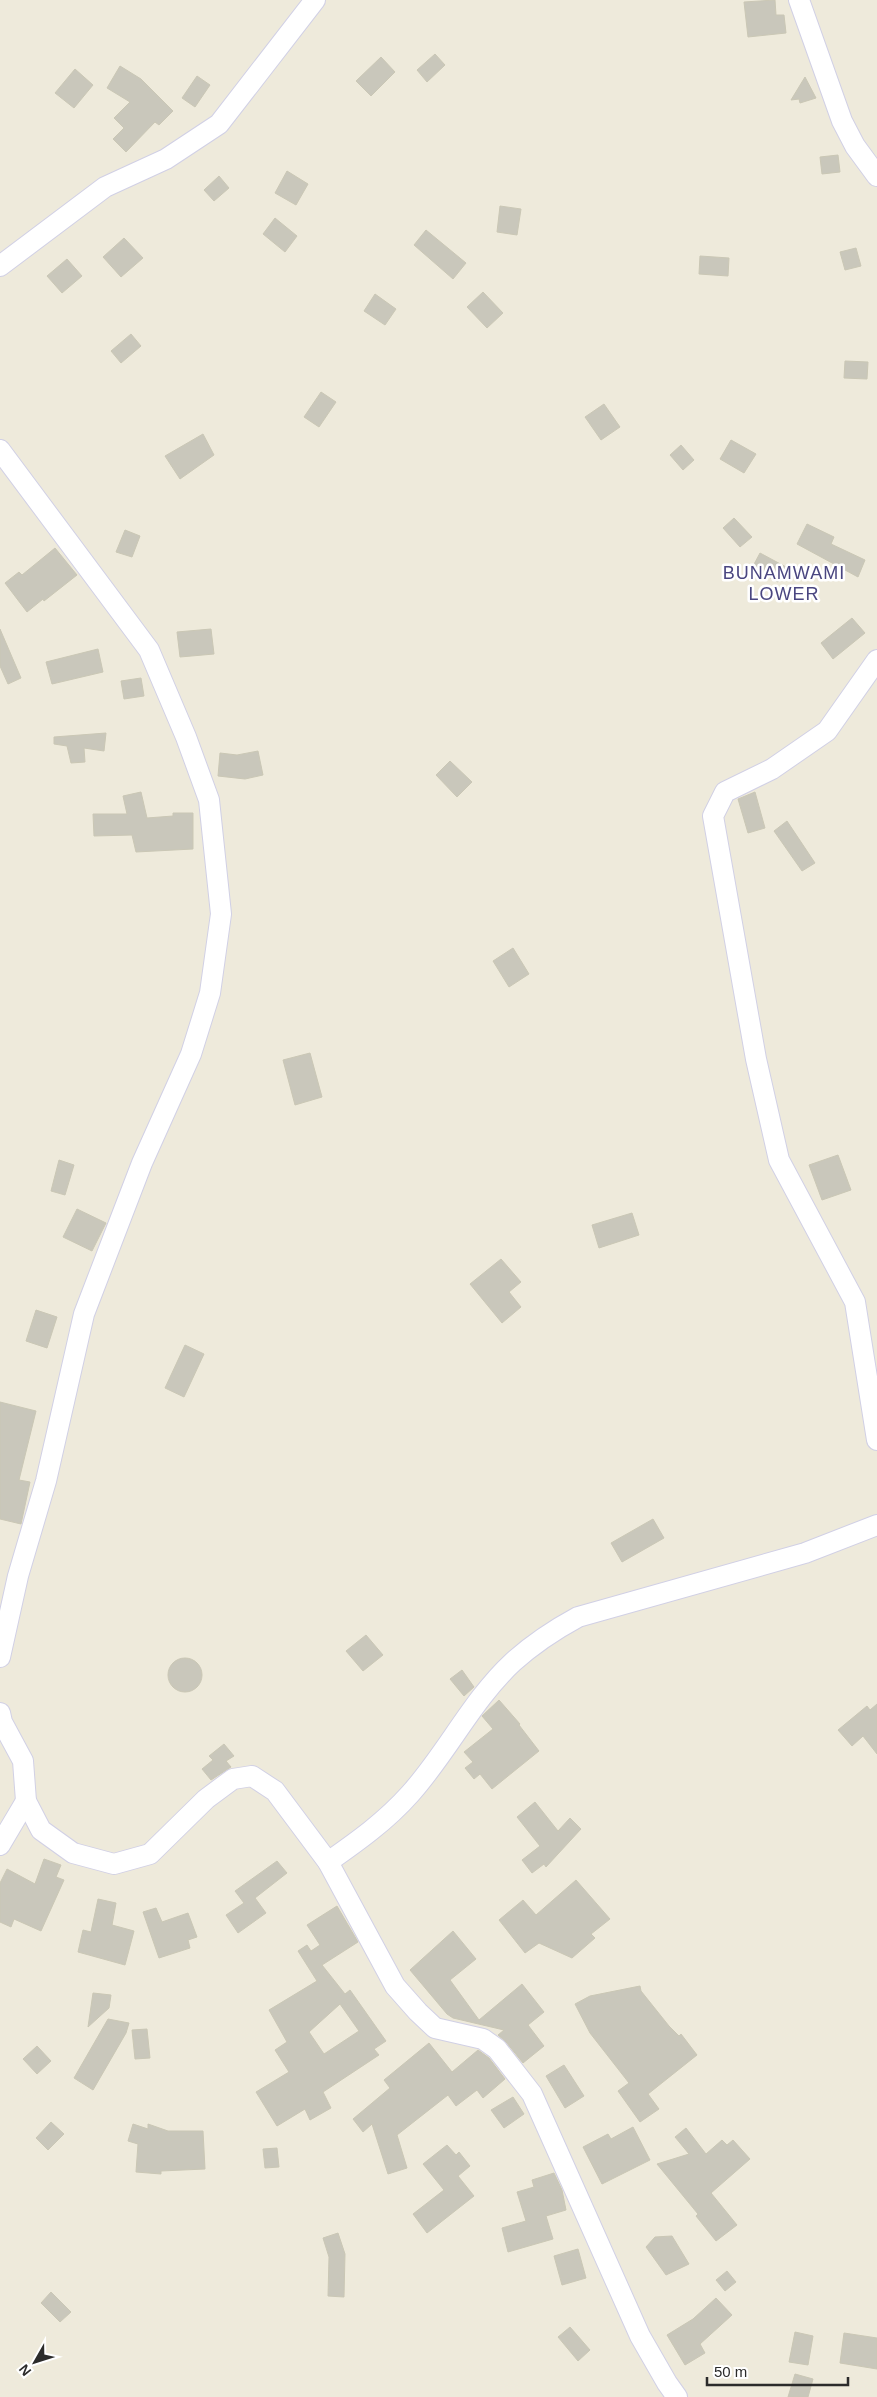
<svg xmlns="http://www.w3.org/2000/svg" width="877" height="2397" viewBox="0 0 877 2397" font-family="Helvetica,sans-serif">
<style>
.building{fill:#c9c7bb;stroke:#cac7b5;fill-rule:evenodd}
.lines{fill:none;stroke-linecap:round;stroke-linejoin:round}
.minor-casing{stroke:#d1d0e5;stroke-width:22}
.minor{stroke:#fff;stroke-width:20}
.labels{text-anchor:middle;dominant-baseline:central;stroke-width:5;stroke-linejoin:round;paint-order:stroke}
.quarter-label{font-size:18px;letter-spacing:1px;fill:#4a4680;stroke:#fff}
</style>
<rect width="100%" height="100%" fill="#eeeadb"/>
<g class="building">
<path d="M775,0L776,15H784L786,33L748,37L744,2Z"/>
<path d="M435,54L445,65L427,82L417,70Z"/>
<path d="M381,57L395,72L371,96L356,81Z"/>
<path d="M120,66L141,79L173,111L159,125L155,122L126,152L113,139L124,128L114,118L130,102L107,88Z"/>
<path d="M75,69L93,85L74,108L55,93Z"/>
<path d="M197,76L210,85L195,107L182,98Z"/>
<path d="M805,77L816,98L800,103L799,99L791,100Z"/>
<path d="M838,155L840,172L822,174L820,157Z"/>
<path d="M287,171L308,184L296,205L275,193Z"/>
<path d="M219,176L229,188L214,201L204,190Z"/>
<path d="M500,206L521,209L517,235L497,232Z"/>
<path d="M275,218L297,236L285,252L263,234Z"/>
<path d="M426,230L466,263L453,279L414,245Z"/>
<path d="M124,238L143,258L121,277L103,257Z"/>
<path d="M856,248L861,266L845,270L840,252Z"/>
<path d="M700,256L729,258L728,276L699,274Z"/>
<path d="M67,259L82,276L62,293L47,276Z"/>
<path d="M483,292L503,313L487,328L467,307Z"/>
<path d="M375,294L396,309L385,325L364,311Z"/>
<path d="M131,334L141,346L121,363L111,351Z"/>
<path d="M845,361L868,362L867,379L844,378Z"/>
<path d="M321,392L336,402L319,427L304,417Z"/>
<path d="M604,404L620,427L601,440L585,417Z"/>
<path d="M203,434L214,455L180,479L165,456Z"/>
<path d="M731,440L756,454L744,473L720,459Z"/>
<path d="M681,445L694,460L683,470L670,455Z"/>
<path d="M734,518L752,537L740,547L723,528Z"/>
<path d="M807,524L834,537L831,544L865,560L858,577L797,544Z"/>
<path d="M125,530L140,536L132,557L116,552Z"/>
<path d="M55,548L77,575L44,601L43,599L27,612L5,583L19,572L22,575Z"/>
<path d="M760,553L786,567L778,582L752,568Z"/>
<path d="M852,618L865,633L833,659L821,643Z"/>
<path d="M0,629L21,678L8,684L0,666Z"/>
<path d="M211,629L214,654L180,657L177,632Z"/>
<path d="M98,649L103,672L52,684L46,662Z"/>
<path d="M141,678L144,696L124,699L121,681Z"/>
<path d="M106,733L104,751L84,748L85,762L71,763L67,746L54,744V737Z"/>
<path d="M258,751L263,775L245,779L218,776L220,753L237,755Z"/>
<path d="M450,761L472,782L457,797L436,775Z"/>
<path d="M141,792L147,818L173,816V813H193V849L136,852L132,835L94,836L93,814H127L123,796Z"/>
<path d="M755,792L765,828L748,833L738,799Z"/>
<path d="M787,821L815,863L802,871L774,831Z"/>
<path d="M513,948L529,974L509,987L493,961Z"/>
<path d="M310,1053L322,1097L295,1105L283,1060Z"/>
<path d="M838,1155L851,1190L822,1200L809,1165Z"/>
<path d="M59,1160L74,1165L65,1195L51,1191Z"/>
<path d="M77,1209L106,1223L92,1251L63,1237Z"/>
<path d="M632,1213L639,1235L599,1248L592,1225Z"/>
<path d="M501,1259L521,1282L509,1292L521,1307L502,1323L470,1284Z"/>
<path d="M36,1310L57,1317L47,1348L26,1341Z"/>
<path d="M185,1345L204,1354L184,1397L165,1388Z"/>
<path d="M0,1402L36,1411L19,1480L30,1482L21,1524L0,1519Z"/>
<path d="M653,1519L664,1538L622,1562L611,1543Z"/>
<path d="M366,1635L383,1655L363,1671L346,1651Z"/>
<circle cx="185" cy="1675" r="17"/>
<path d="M462,1670L474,1687L464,1696L450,1679Z"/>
<path d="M499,1700L520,1724L519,1725L539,1751L492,1789L480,1774L474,1779L465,1768L473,1762L464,1752L493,1729L482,1716Z"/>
<path d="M877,1704V1754L863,1736L852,1746L838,1730L867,1706L870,1710Z"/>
<path d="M224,1744L234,1756L226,1761L231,1767L211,1780L202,1769L213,1760L209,1756Z"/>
<path d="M535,1802L558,1831L570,1818L581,1829L546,1867L544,1864L532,1873L522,1860L540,1846L517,1817Z"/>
<path d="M44,1859L61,1865L56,1877L64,1880L41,1931L14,1919L11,1927L0,1922V1883L7,1869L35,1884Z"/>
<path d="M277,1861L287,1873L255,1898L266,1913L238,1933L226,1915L244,1903L235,1891Z"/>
<path d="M576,1880L610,1919L591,1934L595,1938L572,1958L539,1943L525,1953L499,1920L523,1900L536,1915Z"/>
<path d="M98,1899L116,1903L112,1925L134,1931L125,1965L78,1952L83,1930L91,1932Z"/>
<path d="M337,1906L358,1942L322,1965L345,1994L350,1990L386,2041L374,2049L379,2055L323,2092L331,2108L310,2120L305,2109L277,2126L256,2092L289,2072L275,2050L287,2042L269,2010L317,1981L298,1951L307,1945L311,1951L320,1945L307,1925ZM340,2004L359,2031L324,2054L309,2032Z"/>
<path d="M156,1908L162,1922L188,1913L197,1937L188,1940L190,1948L159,1958L143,1912Z"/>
<path d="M453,1931L476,1959L450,1980L479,2020L522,1984L544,2012L528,2025L544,2046L523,2063L506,2042L498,2035L504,2030L453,2018L447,2014L410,1970Z"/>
<path d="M640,1986L641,1991L669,2026L679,2036L681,2034L697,2055L648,2094L659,2109L640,2122L618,2091L629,2083L590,2033L575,2004L590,1996Z"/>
<path d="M93,1993L111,1995L109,2008L88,2027Z"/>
<path d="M108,2019L129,2023L126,2033L93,2090L74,2078Z"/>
<path d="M147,2029L150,2058L135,2059L132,2030Z"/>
<path d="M429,2043L452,2072L478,2050L489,2058L505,2079L483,2098L477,2090L456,2106L448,2095L397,2135L407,2168L388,2174L372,2124L363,2132L353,2119L390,2088L384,2080Z"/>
<path d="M37,2046L51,2061L37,2074L23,2059Z"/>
<path d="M564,2065L584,2096L565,2108L546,2076Z"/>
<path d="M513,2097L524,2114L504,2128L491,2110Z"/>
<path d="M51,2122L64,2134L48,2150L36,2138Z"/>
<path d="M133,2124L148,2129V2124L168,2131H203L205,2169L161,2171V2174L136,2172L138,2144L128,2141Z"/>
<path d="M633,2127L650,2160L602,2184L583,2147L608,2134L611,2139Z"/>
<path d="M686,2128L706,2154L722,2140L727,2145L733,2140L750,2159L711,2193L737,2225L716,2241L696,2216L698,2214L657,2164L689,2154L675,2137Z"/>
<path d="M447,2145L456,2155L459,2152L470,2166L458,2176L474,2196L427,2233L413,2214L444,2190L423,2164Z"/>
<path d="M277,2148L279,2167L265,2168L263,2149Z"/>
<path d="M554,2173L562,2190L566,2210L546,2216L553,2239L508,2252L502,2228L526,2221L517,2192L534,2187L532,2180Z"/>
<path d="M338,2233L345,2254L344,2297L328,2296L329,2257L323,2238Z"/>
<path d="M672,2236L689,2264L666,2275L646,2247L655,2237Z"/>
<path d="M578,2249L586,2278L562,2285L554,2256Z"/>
<path d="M727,2271L736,2282L725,2291L716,2280Z"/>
<path d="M51,2292L71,2312L60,2322L41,2303Z"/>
<path d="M716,2298L732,2315L700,2344L705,2353L685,2365L667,2335L693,2319Z"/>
<path d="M570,2327L590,2350L578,2361L558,2337Z"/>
<path d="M795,2332L813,2336L808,2365L789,2362Z"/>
<path d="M844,2333L877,2338V2369L840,2363Z"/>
<path d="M795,2374L813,2379L808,2397H788Z"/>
</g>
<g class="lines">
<g class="minor-casing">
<g id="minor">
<path d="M799,0L842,121L855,146L877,176"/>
<path d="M0,266L105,187L166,159L219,124L315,0"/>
<path d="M0,450L149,650L186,737L209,800L221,914L210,993L191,1054L142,1163L84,1314L46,1481L18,1576L0,1657"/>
<path d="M877,660L827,731L772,769L725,792L713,816L756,1059L779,1160L855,1302L877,1440"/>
<path d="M0,1713L2,1722L23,1761L26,1801L41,1830L73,1853L114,1864L150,1854L206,1799L233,1779L252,1776L275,1791L328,1862L395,1986L418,2012L435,2028L483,2039L497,2049L532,2094L640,2336L667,2383L677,2397"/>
<path d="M0,1845L26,1801"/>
<path d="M328,1862C358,1841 386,1821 410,1794C447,1753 472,1700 513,1662C533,1644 554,1630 578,1617L805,1553L877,1525"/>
</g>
</g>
<use href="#minor" class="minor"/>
</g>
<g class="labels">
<g class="quarter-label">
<text x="784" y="573">BUNAMWAMI<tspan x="784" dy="21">LOWER</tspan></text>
</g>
</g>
<g transform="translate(35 2362) rotate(231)" stroke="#ffffff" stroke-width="4" paint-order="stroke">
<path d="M0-4L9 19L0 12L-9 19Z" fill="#2b2b2b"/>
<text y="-8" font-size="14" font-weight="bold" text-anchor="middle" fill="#2b2b2b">N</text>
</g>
<path d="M707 2377v8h141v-8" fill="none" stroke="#2b2b2b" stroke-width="2.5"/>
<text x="714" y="2377" font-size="15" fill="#2b2b2b" stroke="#ffffff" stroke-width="4" paint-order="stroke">50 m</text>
</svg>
